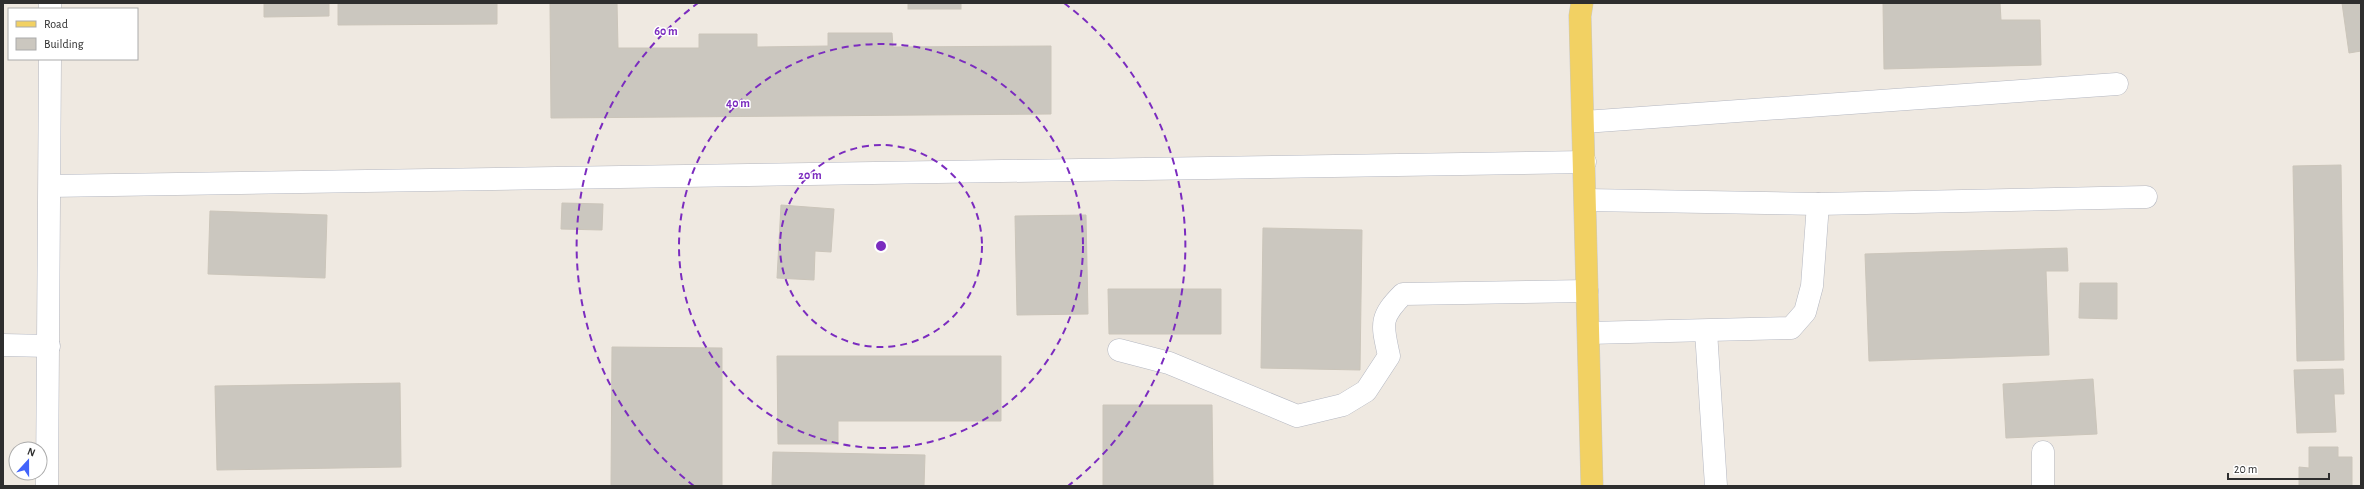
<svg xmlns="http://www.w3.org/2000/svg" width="2364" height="489" viewBox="0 0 2364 489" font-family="'Alegreya Sans',sans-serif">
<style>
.building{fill:#cbc7bf;stroke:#cbc5ba}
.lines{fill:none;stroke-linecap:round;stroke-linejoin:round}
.minor-casing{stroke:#b4b7c1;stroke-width:23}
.major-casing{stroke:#c9c9c9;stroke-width:23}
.minor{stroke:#fff;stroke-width:22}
.major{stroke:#f2d163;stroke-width:22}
.ring{fill:none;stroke:#7b2cbf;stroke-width:2;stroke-dasharray:7 5}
.centre{fill:#7b2cbf;stroke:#fff;stroke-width:2}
.ring-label{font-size:12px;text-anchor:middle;font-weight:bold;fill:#7b2cbf;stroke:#fff;stroke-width:3;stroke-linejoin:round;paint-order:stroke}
</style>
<rect width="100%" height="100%" fill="#efe9e1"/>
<g class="building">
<path d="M264,3H329V16L264,17Z"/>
<path d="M338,3H497V24L338,25Z"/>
<path d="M550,3H617L618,48H699V34H757V47L828,46V33H892L893,47L1051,46V114L551,118Z"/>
<rect x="908" y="3" width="53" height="6"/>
<path d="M1883,3H2000L2001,20H2040L2041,65L1884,69Z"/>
<path d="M2342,3H2361V51L2349,53Z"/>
<path d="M2341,165L2344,360L2297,361L2293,166Z"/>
<path d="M562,203L603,204L602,230L561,229Z"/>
<path d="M781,205L834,209L831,252L815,251L814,280L777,278Z"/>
<path d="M210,211L327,215L325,278L208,274Z"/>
<path d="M1086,215L1088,314L1017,315L1015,216Z"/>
<path d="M1263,228L1362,230L1360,370L1261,368Z"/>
<path d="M2067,248L2068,271H2046L2049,355L1869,361L1865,254Z"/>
<path d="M2080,283H2117V319L2079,318Z"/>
<path d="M1108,289H1221V334H1109Z"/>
<path d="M612,347L722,348V486H611Z"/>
<path d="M777,356H1001V421H838V444H778Z"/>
<path d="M2343,369L2344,394H2334L2336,432L2297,433L2294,370Z"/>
<path d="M2093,379L2097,434L2006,438L2003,384Z"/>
<path d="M400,383L401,467L217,470L215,386Z"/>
<path d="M1103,405H1212L1213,486H1103Z"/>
<path d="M2309,447H2338V457H2352V486H2299V467L2309,468Z"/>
<path d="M773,452L925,455L924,486H772Z"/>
</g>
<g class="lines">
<g class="minor-casing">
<g id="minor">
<path d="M50,9V3"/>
<path d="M1584,122L2117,84"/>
<path d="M50,186L1585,162"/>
<path d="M1586,200L1818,204L2146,197"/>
<path d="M1706,331L1716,486"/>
<path d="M1589,333L1791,328L1805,312L1812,286L1818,204"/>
<path d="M3,345L49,346"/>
<path d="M1119,350L1169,363L1297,416L1343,405L1366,391L1389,356C1382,324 1379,318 1403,294L1587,291"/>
<path d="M2043,452V486"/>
<path d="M47,486L50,59"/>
</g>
</g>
<g class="major-casing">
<path id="major" d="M1582,3L1580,16L1592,486"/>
</g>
<use href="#minor" class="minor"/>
<use href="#major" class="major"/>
</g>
<g class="ring">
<circle cx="881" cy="246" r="101"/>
<circle cx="881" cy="246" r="202"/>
<path d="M694 486A304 304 0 0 1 698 3M1064 3A304 304 0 0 1 1068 486"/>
</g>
<circle cx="881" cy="246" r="6" class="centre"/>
<g class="ring-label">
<text x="666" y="35">60 m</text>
<text x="738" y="107">40 m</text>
<text x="810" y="179">20 m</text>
</g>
<rect width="2364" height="489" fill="none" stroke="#2e2e2e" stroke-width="8"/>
<rect x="8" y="8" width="130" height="52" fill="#ffffff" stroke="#ababab"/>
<rect x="16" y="21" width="20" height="6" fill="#f2d163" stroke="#ababab"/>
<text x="44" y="28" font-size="12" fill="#2e2e2e">Road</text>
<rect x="16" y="38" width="20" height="12" fill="#cbc7bf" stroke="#ababab"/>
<text x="44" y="48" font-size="12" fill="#2e2e2e">Building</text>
<g transform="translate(28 461) rotate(21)"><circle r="19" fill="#ffffff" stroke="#ababab"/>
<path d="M0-3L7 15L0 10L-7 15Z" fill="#4264fb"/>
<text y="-6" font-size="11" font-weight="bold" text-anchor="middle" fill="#2e2e2e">N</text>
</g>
<path d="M2228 473v6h101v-6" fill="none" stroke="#2e2e2e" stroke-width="2"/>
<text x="2234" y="473" font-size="12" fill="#2e2e2e" stroke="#ffffff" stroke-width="3" paint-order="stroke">20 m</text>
</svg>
